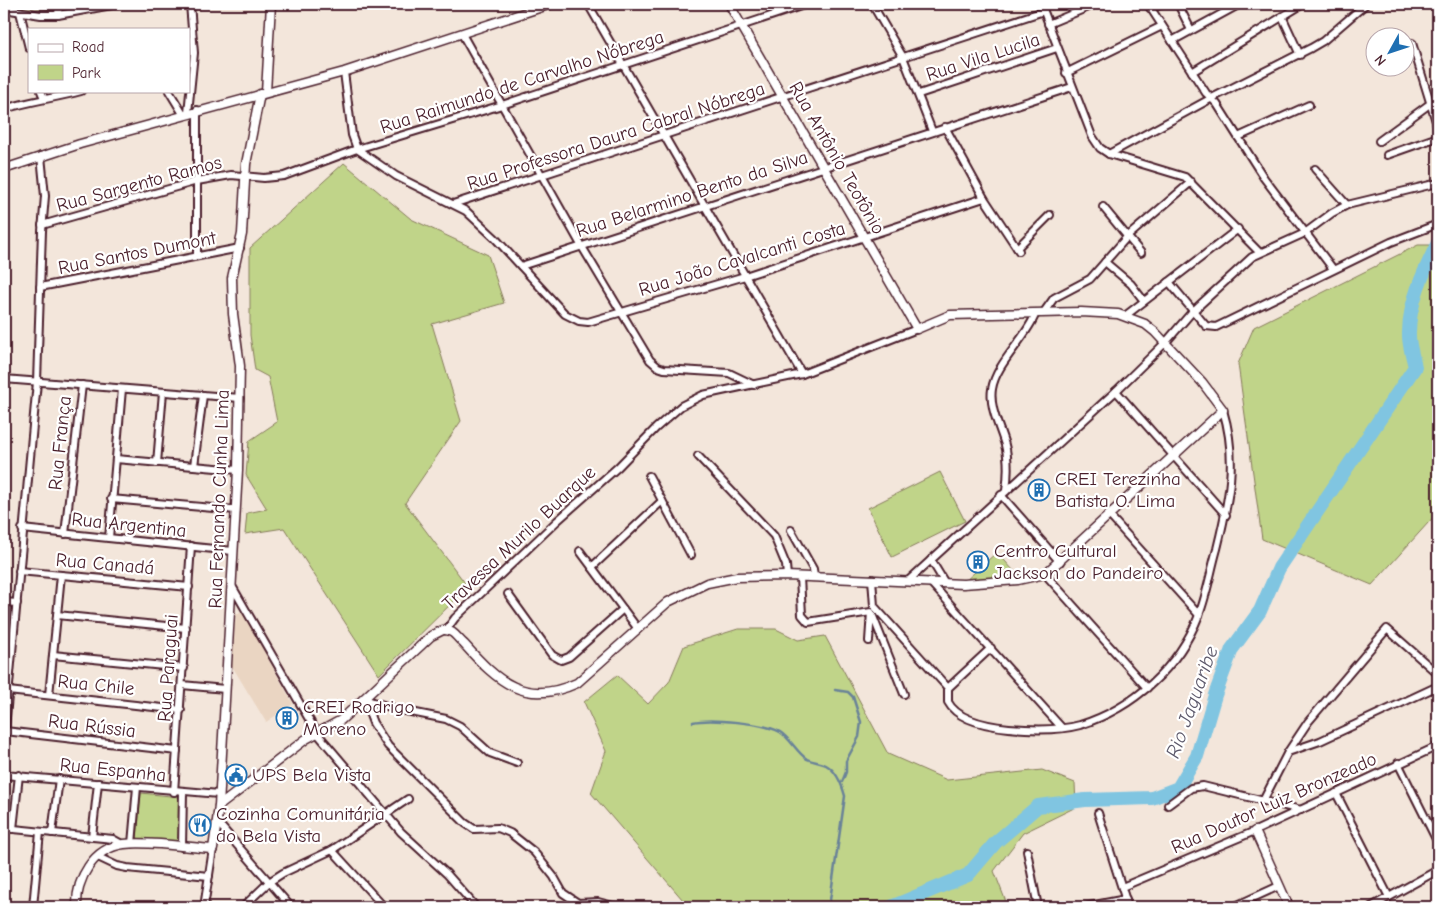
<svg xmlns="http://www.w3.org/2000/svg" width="1442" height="911" viewBox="0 0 1442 911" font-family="'Comic Neue',sans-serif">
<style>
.built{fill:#ead5c2}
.green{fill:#c0d489;stroke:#857a5a}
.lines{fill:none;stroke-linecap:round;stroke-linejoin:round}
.stream{stroke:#6a8398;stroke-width:2.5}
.river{stroke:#80c5e1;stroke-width:14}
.minor-casing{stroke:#4a1f2b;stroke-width:10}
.tertiary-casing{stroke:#4a1f2b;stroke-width:11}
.minor{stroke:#fff;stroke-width:6}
.tertiary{stroke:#fff;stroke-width:8}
.labels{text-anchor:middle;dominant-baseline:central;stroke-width:4.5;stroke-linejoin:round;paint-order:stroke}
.street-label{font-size:19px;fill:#4a1f2b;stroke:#fff}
.poi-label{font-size:19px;fill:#4a1f2b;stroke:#fff;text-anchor:start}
.water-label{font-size:20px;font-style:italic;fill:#5d596b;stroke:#fff}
</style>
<rect width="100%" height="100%" fill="#f3e6db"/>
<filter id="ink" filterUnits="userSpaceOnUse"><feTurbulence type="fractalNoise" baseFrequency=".02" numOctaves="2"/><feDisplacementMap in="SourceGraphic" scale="10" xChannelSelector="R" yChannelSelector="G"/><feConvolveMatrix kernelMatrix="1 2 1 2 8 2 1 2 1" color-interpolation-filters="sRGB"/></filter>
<g filter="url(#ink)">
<path class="built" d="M236,613H243L293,704L266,722L232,666Z"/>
<g class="green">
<path d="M4,4H55V10Z"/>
<path d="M344,163L411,219L488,255L504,303L432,324L461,421L405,503L468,587L379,675L284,528L245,534L247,513L267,509L246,475L249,441L277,422L268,377L255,370L250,335V248Z"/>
<path d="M1418,245H1438V512L1372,585L1262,539L1238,364L1254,327Z"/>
<path d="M940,472L965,521L892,557L868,508Z"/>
<path d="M997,552L1021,579L964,582Z"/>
<path d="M738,629H776L798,640L825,636L888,754L947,780L1042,770L1075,783L1076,807L1023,833L994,871L1008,907H689L591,793L606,751L584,702L617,675L648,704L669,682L684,646Z"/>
<path d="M141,793L180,797L178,843L137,840Z"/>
</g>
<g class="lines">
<g class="stream">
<path d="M835,690L848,692L853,697L861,722L859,737L846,761V772L842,782"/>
<path d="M693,722C710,718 764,723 780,732C791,739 797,753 807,759C813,762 820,762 826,765C837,771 842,785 845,796L829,907"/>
</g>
<path class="river" d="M891,907L968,875L996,842L1038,806L1085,800L1152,798L1178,788L1197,756L1215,695L1232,649L1260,611L1279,568L1415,367C1413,357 1409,346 1409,336C1408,304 1424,271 1438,243"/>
<g class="minor-casing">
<g id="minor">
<path d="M588,4L802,374"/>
<path d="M872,4L903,57L932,131"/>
<path d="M1041,4L1092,136L1100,148L1109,154L1185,177L1259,252"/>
<path d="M1148,4L1206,93L1217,104L1264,178L1333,269"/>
<path d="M1178,4L1191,30"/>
<path d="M1150,8L1163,4"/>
<path d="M4,9L41,15H58L117,4"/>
<path d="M20,12L29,48"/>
<path d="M58,15L59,4"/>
<path d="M1282,16L1300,55"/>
<path d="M1048,24L1096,4"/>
<path d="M462,34L581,245L650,360L658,367L664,369L729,373L754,385"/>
<path d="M1172,41L1240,4"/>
<path d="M1412,43L1438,128"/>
<path d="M344,72L352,135L357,149L396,176L466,211L495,238L565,314L579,321L588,322L745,276L984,198"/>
<path d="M1192,72L1303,4"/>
<path d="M1066,73L1162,26"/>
<path d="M41,91L44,98"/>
<path d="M169,91L183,114"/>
<path d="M919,94L1057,48"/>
<path d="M4,109C30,101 55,98 81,91"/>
<path d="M188,113L194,53L190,4"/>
<path d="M945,127L984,198L1019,251"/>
<path d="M1238,137L1309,105"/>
<path d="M1379,141L1431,103"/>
<path d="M1109,154L1212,98L1311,48L1323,41L1366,4"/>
<path d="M1387,155L1438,137"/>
<path d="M1315,169L1347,205"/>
<path d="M453,204L1044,11"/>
<path d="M1103,207L1141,253"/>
<path d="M42,225L197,181L231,175L264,178L284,176L357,149L502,105L807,4"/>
<path d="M1017,248L1050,215"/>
<path d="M197,256V110"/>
<path d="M1105,262L1131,284L1144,301"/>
<path d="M521,266L1072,87"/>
<path d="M1169,282L1206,326L1216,327L1391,242L1438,224"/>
<path d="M40,287L240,248"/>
<path d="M1044,312L1054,298L1090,279L1127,237L1191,182"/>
<path d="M1125,316L1238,229"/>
<path d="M4,379L240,398"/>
<path d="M1116,391L1226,515"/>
<path d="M698,456L774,536L786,565L787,576"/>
<path d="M116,459L238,470"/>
<path d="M157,463L163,392"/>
<path d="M194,466L203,395"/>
<path d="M649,476L691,555"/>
<path d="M1006,491C1008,476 1009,460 1005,445C1000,428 989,407 992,389C996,363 1026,339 1036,313"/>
<path d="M1001,495L1060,562"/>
<path d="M111,499L236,510"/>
<path d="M1109,515L1199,615"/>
<path d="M22,529L233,551"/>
<path d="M791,530L813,569L814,577"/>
<path d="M65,534L82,385"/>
<path d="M109,538L122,389"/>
<path d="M580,551L638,629"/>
<path d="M931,560L945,583"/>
<path d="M592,567L662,501"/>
<path d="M19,571L189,587"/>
<path d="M1045,574L1147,688"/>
<path d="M800,577L802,615L808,622L871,612L869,641"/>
<path d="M872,579L874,606L948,688"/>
<path d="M908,581L1116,391L1166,342L1192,312L1252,257L1305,233L1332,213L1347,205L1438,183"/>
<path d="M931,583L1062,728"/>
<path d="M232,586L317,733L401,832L447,874L476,907"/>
<path d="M508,594L552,655L561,660L569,657L623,609"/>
<path d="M4,602L17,603"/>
<path d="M872,614L904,694"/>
<path d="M57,615L186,628"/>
<path d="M447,629L455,618L557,521L618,467L656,428L681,406L703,395L802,374L917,329"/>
<path d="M53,655L184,668"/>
<path d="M182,685L225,689"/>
<path d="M948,688V702C958,721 989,726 1009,728C1031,730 1058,731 1080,725C1134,708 1179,667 1199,615C1207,594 1211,570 1217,549C1229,500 1238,460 1223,410"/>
<path d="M948,688L991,648"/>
<path d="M8,691L181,710"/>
<path d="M49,695L61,575"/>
<path d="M364,699L373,723L388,746L465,823L474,829L498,828L510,833L534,852L554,877L563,893L578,903L598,902L617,907"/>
<path d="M364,699L396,709L446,719L460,726L490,753L517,763"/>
<path d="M5,731L177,751"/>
<path d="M4,739L37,382L42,231L45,196L41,156"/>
<path d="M1288,752L1320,741L1438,686"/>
<path d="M1398,763L1438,843"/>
<path d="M4,775L219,794"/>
<path d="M174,792L191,546"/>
<path d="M1336,793L1389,897"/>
<path d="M1264,799L1288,752L1308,722L1387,629L1438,674"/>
<path d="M1168,805L1191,788L1203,786L1301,810"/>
<path d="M1098,813L1128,907"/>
<path d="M218,823L291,907"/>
<path d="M4,828L113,839L122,844"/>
<path d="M13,829L19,775"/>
<path d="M52,833L59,779"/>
<path d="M92,837L98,783"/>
<path d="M132,844L137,787"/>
<path d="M182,847L183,792"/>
<path d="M332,850L384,907"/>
<path d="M1027,851L1038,907"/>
<path d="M98,857L117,866L127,868L209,876"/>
<path d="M1122,887L1255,831L1438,746"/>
<path d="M33,907L40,832"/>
<path d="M204,907L213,849"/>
<path d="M243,907L269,882L283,873L332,850L408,799"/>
<path d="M1084,907L1126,899"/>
<path d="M1233,907L1279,886"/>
<path d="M1371,907L1438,870"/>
</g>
</g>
<g class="tertiary-casing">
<g id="tertiary">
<path d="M266,92L271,4"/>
<path d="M4,169L80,144L344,72L551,4"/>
<path d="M219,806L306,739L341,720L431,636L443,630C453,629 457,638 464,644C498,682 525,707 577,683L668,602L707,583L737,577L787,576L963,584L1018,580L1045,574L1223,410L1202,382L1155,332L1145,324L1118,314L1081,312L950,315L917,329L729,4"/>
<path d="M1255,831L1289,907"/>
<path d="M77,907C76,879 93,848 124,844C150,841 186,847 213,849L219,806L238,470L240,366L233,314L232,278L242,234L246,164L260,94"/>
</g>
</g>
<use href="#minor" class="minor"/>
<use href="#tertiary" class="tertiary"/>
</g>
</g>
<defs>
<g id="building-ring" transform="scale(1.125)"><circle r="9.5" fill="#fff" stroke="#1f6fb2" stroke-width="1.5"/><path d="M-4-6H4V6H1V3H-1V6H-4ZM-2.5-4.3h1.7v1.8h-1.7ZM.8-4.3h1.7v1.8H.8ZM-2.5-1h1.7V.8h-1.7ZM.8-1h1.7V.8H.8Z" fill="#1f6fb2"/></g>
<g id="civic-ring" transform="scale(1.125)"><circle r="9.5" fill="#fff" stroke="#1f6fb2" stroke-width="1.5"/><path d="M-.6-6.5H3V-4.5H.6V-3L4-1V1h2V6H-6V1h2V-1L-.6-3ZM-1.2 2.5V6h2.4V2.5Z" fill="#1f6fb2"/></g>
<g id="restaurant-ring" transform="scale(1.125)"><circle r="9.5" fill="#fff" stroke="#1f6fb2" stroke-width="1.5"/><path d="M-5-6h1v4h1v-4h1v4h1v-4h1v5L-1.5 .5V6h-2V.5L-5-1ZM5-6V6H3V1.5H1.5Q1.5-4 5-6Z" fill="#1f6fb2"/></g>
</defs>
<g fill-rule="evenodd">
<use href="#building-ring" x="1039" y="490"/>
<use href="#building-ring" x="978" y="562"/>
<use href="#building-ring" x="287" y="718"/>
<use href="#civic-ring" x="236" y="775"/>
<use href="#restaurant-ring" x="200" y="825"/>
</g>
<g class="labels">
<g class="street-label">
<text transform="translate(983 57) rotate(-18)">Rua Vila Lucila</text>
<text transform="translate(522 82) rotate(-18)">Rua Raimundo de Carvalho Nóbrega</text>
<text transform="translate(616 136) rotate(-18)">Rua Professora Daura Cabral Nóbrega</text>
<text transform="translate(837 158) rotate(60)">Rua Antônio Teotônio</text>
<text transform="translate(139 184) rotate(-15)">Rua Sargento Ramos</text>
<text transform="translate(692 194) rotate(-18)">Rua Belarmino Bento da Silva</text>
<text transform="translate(137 253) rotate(-11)">Rua Santos Dumont</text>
<text transform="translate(742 259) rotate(-17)">Rua João Cavalcanti Costa</text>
<text transform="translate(60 443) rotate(-84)">Rua França</text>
<text transform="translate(219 499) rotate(-88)">Rua Fernando Cunha Lima</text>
<text transform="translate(129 525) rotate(6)">Rua Argentina</text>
<text transform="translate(519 538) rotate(-43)">Travessa Murilo Buarque</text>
<text transform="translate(105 564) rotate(5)">Rua Canadá</text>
<text transform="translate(168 668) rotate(-86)">Rua Paraguai</text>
<text transform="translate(96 685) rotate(6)">Rua Chile</text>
<text transform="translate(92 726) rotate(7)">Rua Rússia</text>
<text transform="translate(113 770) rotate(6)">Rua Espanha</text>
<text transform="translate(1274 803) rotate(-24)">Rua Doutor Luiz Bronzeado</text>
</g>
<g class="poi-label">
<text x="1055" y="479">CREI Terezinha<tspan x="1055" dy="22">Batista O. Lima</tspan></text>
<text x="994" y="551">Centro Cultural<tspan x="994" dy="22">Jackson do Pandeiro</tspan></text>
<text x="303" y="707">CREI Rodrigo<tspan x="303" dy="22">Moreno</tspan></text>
<text x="252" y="775">UPS Bela Vista</text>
<text x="216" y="814">Cozinha Comunitária<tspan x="216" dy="22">do Bela Vista</tspan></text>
</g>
<g class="water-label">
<text transform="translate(1192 702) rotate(-70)">Rio Jaguaribe</text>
</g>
</g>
<rect width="1442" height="911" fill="none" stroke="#fff" stroke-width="20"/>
<rect x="10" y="10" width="1422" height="891" fill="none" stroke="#4a1f2b" stroke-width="2" filter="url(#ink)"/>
<rect x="28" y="28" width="162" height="65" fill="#ffffff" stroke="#b7a5aa"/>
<rect x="38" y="44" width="25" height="8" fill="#ffffff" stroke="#b7a5aa"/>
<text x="72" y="52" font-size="15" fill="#4a1f2b">Road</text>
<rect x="38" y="65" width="25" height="15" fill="#c0d489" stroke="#b7a5aa"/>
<text x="72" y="78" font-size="15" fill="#4a1f2b">Park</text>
<g transform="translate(1390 52) rotate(230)"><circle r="24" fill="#ffffff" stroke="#b7a5aa"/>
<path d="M0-4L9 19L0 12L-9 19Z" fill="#1f6fb2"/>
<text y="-8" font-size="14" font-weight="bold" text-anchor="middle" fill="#4a1f2b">N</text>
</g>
</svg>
